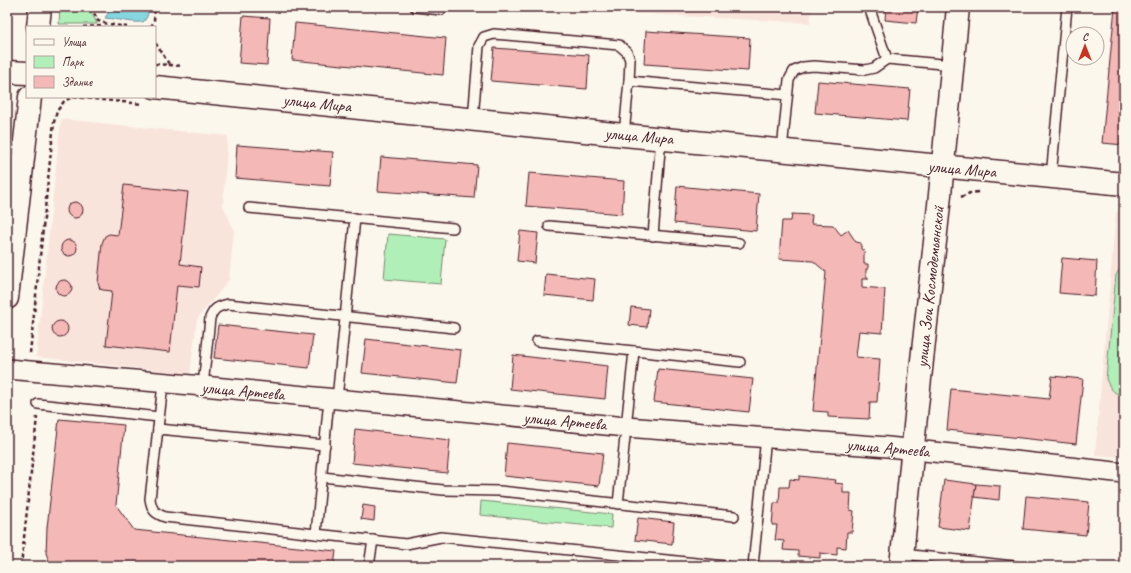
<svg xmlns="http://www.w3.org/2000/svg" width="1131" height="573" viewBox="0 0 1131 573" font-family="Caveat,sans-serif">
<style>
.built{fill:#f9e4dc}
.green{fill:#b0f0b8;stroke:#7d8872}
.water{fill:#86d6e0;stroke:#6e8d98}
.building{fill:#f4b8b6;stroke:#4a1f2b}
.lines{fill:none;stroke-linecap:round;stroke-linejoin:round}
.service-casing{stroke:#4a1f2b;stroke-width:12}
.minor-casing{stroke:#4a1f2b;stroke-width:22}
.tertiary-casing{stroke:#4a1f2b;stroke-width:25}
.path{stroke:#4a1f2b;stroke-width:2.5;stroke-dasharray:4 3;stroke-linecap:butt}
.service{stroke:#fbf7ec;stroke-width:9}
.minor{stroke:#fbf7ec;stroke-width:19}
.tertiary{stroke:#fbf7ec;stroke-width:22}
.labels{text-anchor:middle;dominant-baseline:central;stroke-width:3;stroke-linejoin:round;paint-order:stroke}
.street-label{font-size:17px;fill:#4a1f2b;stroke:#fbf7ec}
</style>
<rect width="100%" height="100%" fill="#fbf7ec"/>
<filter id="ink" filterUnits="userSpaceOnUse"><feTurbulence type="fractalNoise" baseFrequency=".025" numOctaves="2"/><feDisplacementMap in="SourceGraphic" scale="8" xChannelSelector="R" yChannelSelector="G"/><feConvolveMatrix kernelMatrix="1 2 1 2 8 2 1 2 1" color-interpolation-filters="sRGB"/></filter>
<g filter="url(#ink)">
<g class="built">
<path d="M516,7H812L810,23Z"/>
<path d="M61,119L228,136L223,205L234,230L229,280L197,319L190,374L36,357Z"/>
<path d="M1116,212L1124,213V457L1095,455Z"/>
</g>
<g class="green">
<path d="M60,7H89C90,14 95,17 97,24H59Z"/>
<path d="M388,234L445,239L441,284L384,279Z"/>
<path d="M1124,266V396C1113,394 1110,388 1106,379L1116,275L1121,267Z"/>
<path d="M481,501L612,514L611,528L480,515Z"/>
</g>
<path class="water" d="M112,7H146C149,13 148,17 143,22C130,23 119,19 105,18Z"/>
<g class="building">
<path d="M886,7H918L916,23L885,20Z"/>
<path d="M1115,7H1124V145L1102,143Z"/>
<path d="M243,16L270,18L267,65L239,63Z"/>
<path d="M295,23L446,38L443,75L292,60Z"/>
<path d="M646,31L750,38L748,71L644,64Z"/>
<path d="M494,48L589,55L587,89L491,81Z"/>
<path d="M818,81L910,89L907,121L815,113Z"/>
<path d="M237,145L333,152L330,186L235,178Z"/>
<path d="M381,157L477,165L474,198L378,191Z"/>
<path d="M529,173L624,181L622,214L526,206Z"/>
<path d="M124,185L188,192L180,264L201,267L199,287L177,285L170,352L106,345L112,291L103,290L100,289L98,283L102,243L105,236L109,234L118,235Z"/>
<path d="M677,186L759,194L756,231L674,223Z"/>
<circle cx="75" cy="210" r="8"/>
<path d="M792,214L812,215L811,224L833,225L841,235L848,230L856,242L861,243V249L864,251V264H868V269H866V277H868V279H862V287L885,289L882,333L859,331L856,357L880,359L877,402H870L869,419L828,417V412L813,411L826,272L813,261L779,259L782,221H791Z"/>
<path d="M520,231L538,233L535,263L517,261Z"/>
<circle cx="69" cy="248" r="8"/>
<path d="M1062,258L1097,261L1095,296L1059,293Z"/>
<path d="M546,274L595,279L593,300L544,295Z"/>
<circle cx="64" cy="288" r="8"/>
<path d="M631,307L649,309L647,327L629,325Z"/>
<circle cx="60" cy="329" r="8"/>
<path d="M218,325L313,335L309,368L214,358Z"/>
<path d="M366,339L461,350L457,383L362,373Z"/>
<path d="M513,355L608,366L605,399L510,389Z"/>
<path d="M658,369L753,379L749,412L654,402Z"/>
<path d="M1052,376L1083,379L1076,444L947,430L951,389L1049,399Z"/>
<path d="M59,419L124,425L116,505L134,530L336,551L334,566H51L46,553L47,528Z"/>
<path d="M355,429L450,440L447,473L352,463Z"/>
<path d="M507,443L603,453L599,486L504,476Z"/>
<path d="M799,476L836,480L835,483L843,484V493H851L850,510L854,511L852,532H847L846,548L837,547V555L820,553V558L798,556V551L783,550L784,541L775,540L777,525H772L774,503H779L780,487H789L790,479L799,480Z"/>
<path d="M944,480L976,484L970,531L938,527Z"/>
<path d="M976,484L1000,486L999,500L974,497Z"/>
<path d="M1026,496L1089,502L1086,535L1023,529Z"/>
<path d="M363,505L375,507L374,521L361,519Z"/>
<path d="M638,518L674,522L672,544L635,540Z"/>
</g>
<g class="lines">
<g class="service-casing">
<g id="service">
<path d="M415,7L441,10"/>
<path d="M869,7L887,59L953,65"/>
<path d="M473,119L479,46L484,37L494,34L619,45L627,52L630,60L629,81"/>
<path d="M624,135L629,81L787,95"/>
<path d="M782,150L789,80L794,71L803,67L814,66L865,70L874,68L887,59"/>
<path d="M1051,177L1067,7"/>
<path d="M249,208L453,228"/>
<path d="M549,226L739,243"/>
<path d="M653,236L661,138"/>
<path d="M537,341L740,362"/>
<path d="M163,384L150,499C152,510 154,513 165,517L316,534"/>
<path d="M203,386L210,318C214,308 217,307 228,304L454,328"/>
<path d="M329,399L316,534L406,544L441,537L726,566"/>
<path d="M337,399L355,218"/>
<path d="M38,404L159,417"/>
<path d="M158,429L325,445"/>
<path d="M322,477L443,490L500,491L734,516"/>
<path d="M618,504L634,351"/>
<path d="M902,554L1014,566"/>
<path d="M369,566L373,540"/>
<path d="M753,566L766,437"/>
</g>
</g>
<g class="minor-casing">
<path id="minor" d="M7,369L203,386L626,427L888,447L1124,473"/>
</g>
<g class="tertiary-casing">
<g id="tertiary">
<path d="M38,27L40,7"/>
<path d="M7,72L27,73"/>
<path d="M155,87L624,135L1124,184"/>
<path d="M7,298L30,97"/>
<path d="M901,566L917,406L939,205L958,7"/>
</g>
</g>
<g class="path">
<path d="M91,7L98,21L108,24L127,27"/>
<path d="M83,27L101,26"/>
<path d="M151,27L154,21L155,7"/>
<path d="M155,44H156L169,64"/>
<path d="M155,64L182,66"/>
<path d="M961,197L970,193L979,192"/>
<path d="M30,353L54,122L57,111L65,100L75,97L142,104"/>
<path d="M21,566L37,417"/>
</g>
<use href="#service" class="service"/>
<use href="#minor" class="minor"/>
<use href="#tertiary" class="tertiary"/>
</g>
</g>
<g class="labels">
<g class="street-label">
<text transform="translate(317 103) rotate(6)">улица Мира</text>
<text transform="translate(639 136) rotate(5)">улица Мира</text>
<text transform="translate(962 169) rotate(5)">улица Мира</text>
<text transform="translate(930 287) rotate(-84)">улица Зои Космодемьянской</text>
<text transform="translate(243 391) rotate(5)">улица Артеева</text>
<text transform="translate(565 421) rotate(5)">улица Артеева</text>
<text transform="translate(888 448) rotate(5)">улица Артеева</text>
</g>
</g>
<rect width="1131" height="573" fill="none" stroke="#fbf7ec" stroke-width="24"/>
<rect x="12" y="12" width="1107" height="549" fill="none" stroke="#4a1f2b" stroke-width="1.5" filter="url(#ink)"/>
<rect x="26" y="26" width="130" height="72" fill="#fbf7ec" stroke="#b4a19f"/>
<rect x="34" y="39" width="20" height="6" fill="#fbf7ec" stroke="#b4a19f"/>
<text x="62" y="46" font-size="12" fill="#4a1f2b">Улица</text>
<rect x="34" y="56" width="20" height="12" fill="#b0f0b8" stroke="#b4a19f"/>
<text x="62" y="66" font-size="12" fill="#4a1f2b">Парк</text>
<rect x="34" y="76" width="20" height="12" fill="#f4b8b6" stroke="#b4a19f"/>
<text x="62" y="86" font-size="12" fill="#4a1f2b">Здание</text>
<g transform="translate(1085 46)"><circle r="19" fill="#fbf7ec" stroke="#b4a19f"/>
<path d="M0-3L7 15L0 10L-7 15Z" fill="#c8321e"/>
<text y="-6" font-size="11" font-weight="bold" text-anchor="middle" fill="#4a1f2b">С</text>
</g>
</svg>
